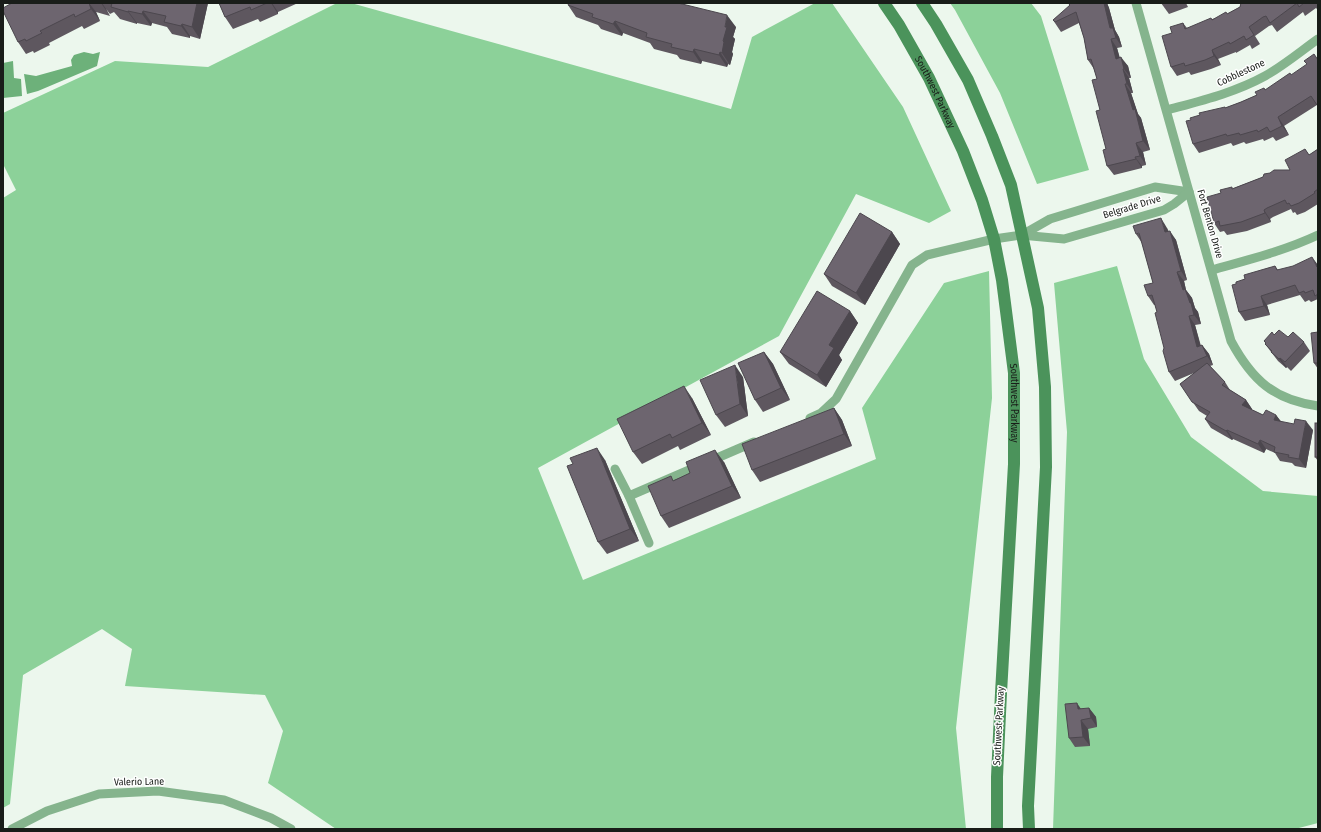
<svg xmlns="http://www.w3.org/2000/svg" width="1321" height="832" viewBox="0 0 1321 832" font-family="'Fira Sans Condensed',sans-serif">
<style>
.forest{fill:#8cd199}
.water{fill:#6db17a}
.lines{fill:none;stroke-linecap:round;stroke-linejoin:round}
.minor{stroke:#85b48d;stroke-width:9}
.secondary{stroke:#4b935b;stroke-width:12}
.wall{fill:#5e575f}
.shaded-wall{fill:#4c474e}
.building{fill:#6d656f;stroke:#4c474e}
.labels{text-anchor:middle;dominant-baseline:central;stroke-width:3;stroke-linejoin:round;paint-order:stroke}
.street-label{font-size:10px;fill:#191d19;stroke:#fff}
</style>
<rect width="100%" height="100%" fill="#ecf7ed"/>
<g class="forest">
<path d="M337,3H351L731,109L752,37L815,3H832L903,107L951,211L929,223L856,194L779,336L538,468L583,580L876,459L862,408L944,283L989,271L992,398L956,728L966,829H336L268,783L283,731L265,695L125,686L132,649L102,629L23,675L10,804L3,808V198L16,190L3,164V113L115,61L208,67Z"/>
<path d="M950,3H1031L1041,16L1089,170L1037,184L1000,93L955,10Z"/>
<path d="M1117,266L1144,359L1191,437L1263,491L1318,496V823L1295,829H1053L1067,432L1054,283Z"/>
</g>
<g class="water">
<path d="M84,52L93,54L100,52L97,66L38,91L27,94L24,74L36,76L72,66L71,60L74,55Z"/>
<path d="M13,61L14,78L21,79L22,96L3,98V63Z"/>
</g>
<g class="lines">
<g class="minor">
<path d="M1136,3L1231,341C1252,380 1274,400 1318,406"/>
<path d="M1167,110C1200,101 1234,93 1265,76C1283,66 1301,51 1318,39"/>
<path d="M1022,235L1050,219L1155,187L1189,192"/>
<path d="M1212,270C1247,260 1284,251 1318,235"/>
<path d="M810,418L821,413L836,399L912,265L927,255L994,239L1021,235L1064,239L1164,210L1174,204L1189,192"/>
<path d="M615,469L629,496"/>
<path d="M649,543L629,496L754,442"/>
<path d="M12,829L47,811L99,794L158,791L224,800L271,818L291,829"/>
</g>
<g class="secondary">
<path id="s1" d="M884,3L899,25L929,78L963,151L982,200L994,239L1002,280L1014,373V464L1001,693L997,777V829"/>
<path d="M922,3L936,24L968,80L992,136L1011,185L1038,308L1045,387L1046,467L1028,806L1029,829"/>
</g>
</g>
<g class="wall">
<path d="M12,3H208L200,39L190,36V38L172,34L167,27L152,23L151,26L137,23V24L120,19L114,12L110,14L106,9L110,16L96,12L100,21L84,29L82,26L49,43L50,45L34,53L33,51L26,54L18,42Z"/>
<path d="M219,3H298L278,12V14L260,22L258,19L233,29L225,17Z"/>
<path d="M1068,3H1107L1109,8L1115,30L1119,37L1122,47L1117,48L1120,58L1128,66L1131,78H1129L1133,93H1131L1138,114L1141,118L1150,150L1143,152L1146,165L1142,166V168L1114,175L1107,166L1106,149L1100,110L1097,79L1094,69L1088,60L1084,38L1079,23L1061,32L1053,20L1070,6Z"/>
<path d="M1161,3H1186L1188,7L1169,14Z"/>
<path d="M1241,3H1318V9H1317L1316,8L1305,16L1303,12L1277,32L1272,25L1269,26L1255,36L1260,44L1252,49L1250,45L1236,53V52L1218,59L1221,65L1211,69L1191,75L1189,72L1177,76L1171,67L1172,33L1183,23L1187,28L1227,14L1240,7Z"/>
<path d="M568,5L736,27L733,37L735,39L732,52L733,54L730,65L728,64L727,67L702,61L701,64L680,59L677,55L654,49L650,43L623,33L622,36L601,29L598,25L576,17Z"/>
<path d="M1318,60V106L1317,105L1284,126L1289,135L1276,141L1273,137L1264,141L1263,139L1246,144L1244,142L1233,146L1231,143L1199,153L1193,144L1225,108L1241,102L1257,95L1264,88L1265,90Z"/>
<path d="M1305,149L1309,155L1318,149V204L1305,212L1297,215L1295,212L1293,213L1291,209L1273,217L1270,219L1271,222L1247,231L1227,235L1224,231L1220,232L1214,223L1221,193L1263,177L1270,173L1290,170Z"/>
<path d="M1167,228L1169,232L1176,240L1187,280L1184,281L1186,290L1192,298L1195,308L1198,312L1201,324L1195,325L1201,346L1202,345L1209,354L1213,365L1210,366L1225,382L1230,390L1246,400L1252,409V410L1263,415H1276L1281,422L1313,430L1306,468L1295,466L1292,463L1280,461L1275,453L1266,449L1264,453L1233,439L1232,440L1211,428L1205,419L1207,416L1199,411L1180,384L1194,373L1175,381L1169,372L1157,312L1155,305H1154L1148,296L1153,283L1142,243L1136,234Z"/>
<path d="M892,232L900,244L865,305L832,286L824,274Z"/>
<path d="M1318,265V299L1311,302L1309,300L1305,302L1300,295L1267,305L1270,315L1245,321L1239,312L1236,284L1245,279L1275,266L1278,270Z"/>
<path d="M850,311L858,323L839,355L842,360L826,387L789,364L780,352Z"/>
<path d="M1318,332V369L1314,363Z"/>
<path d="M1274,335L1288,337L1304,342L1310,351L1291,371L1287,367L1286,368L1278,361L1265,344H1266L1264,341Z"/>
<path d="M764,352L773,364L790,400L763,412L755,400Z"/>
<path d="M743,377L748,416L725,427L716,415Z"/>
<path d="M692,398L711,435L680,450L678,446L642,464L633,452Z"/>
<path d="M834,408L842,420L852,446L760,482L752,470Z"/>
<path d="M1318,423V461L1315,457Z"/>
<path d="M605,460L639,541L607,554L598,542Z"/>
<path d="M724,462L741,498L669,528L661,516L674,480Z"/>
<path d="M1089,708L1096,717L1097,727L1088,729L1090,746L1075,747L1069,738Z"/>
</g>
<g class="shaded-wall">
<path d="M89,3L96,12L100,21L91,9Z"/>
<path d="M101,3H102L106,9L110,16Z"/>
<path d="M197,3H208L200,39L192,27Z"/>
<path d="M271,3H272L278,12V14Z"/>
<path d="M1104,3H1107L1109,8L1115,30L1119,37L1122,47L1116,38L1110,28Z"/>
<path d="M128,11L137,23V24L128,12Z"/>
<path d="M143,11L152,23L151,26L142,14Z"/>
<path d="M727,15L736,27L733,37L735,39L732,52L733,54L730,65L722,53L725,27Z"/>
<path d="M615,21L623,33L622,36L613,24Z"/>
<path d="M182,24L190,36V38L181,26Z"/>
<path d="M1111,39L1117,48L1122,68L1116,59Z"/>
<path d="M694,49L702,61L701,64L693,52Z"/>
<path d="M1212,50L1218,59L1221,65L1214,56Z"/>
<path d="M720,52L728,64L727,67L719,55Z"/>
<path d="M1121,57L1128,66L1131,78L1124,69Z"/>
<path d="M1123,69L1129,78L1133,93L1127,84Z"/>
<path d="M1125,84L1131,93L1138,114L1141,118L1150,150L1143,141Z"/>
<path d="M1278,117L1284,126L1289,135L1282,126Z"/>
<path d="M1136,143L1143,152L1146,165L1140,156Z"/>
<path d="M1135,157L1142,166V168L1136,159Z"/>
<path d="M1264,210L1270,219L1271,222L1265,213Z"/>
<path d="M1161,218L1167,228L1171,242L1165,232Z"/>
<path d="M1170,231L1176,240L1187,280L1181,271Z"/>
<path d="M892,232L900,244L865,305L856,293Z"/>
<path d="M1312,257L1318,265V269Z"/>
<path d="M1177,272L1184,281L1186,290L1192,298L1195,308L1198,312L1201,324L1194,315L1190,303L1183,290Z"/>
<path d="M1261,296L1267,305L1270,315L1264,306Z"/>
<path d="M850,311L858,323L839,355L842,360L826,387L817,375L829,345Z"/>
<path d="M1189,316L1195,325L1203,356L1197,347Z"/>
<path d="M1202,345L1209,354L1213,365L1207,356Z"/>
<path d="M764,352L773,364L790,400L781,388Z"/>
<path d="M1280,358L1287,367L1286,368L1279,359Z"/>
<path d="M735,365L743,377L748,416L740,404Z"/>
<path d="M684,386L692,398L711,435L702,423Z"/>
<path d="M1246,400L1252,409L1249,414L1242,405Z"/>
<path d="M834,408L842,420L852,446L844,434Z"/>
<path d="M1276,415L1283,424L1274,420Z"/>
<path d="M1306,421L1313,430L1306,468L1299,459Z"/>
<path d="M1227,430L1233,439L1232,440L1226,431Z"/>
<path d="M1260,440L1266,449L1264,453L1258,444Z"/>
<path d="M597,448L605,460L639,541L630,529Z"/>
<path d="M715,450L724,462L741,498L732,486Z"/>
<path d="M1077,703L1083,712L1078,709Z"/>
<path d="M1089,708L1096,717L1097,727L1091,718Z"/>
<path d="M1081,720L1088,729L1090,746L1083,737Z"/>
</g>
<g class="building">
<path d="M12,3H89L91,9L75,17L74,14L40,31L42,33L26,41L25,39L18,42L3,11V8Z"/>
<path d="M112,3H197L192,27L182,24L181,26L164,22L166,16L143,11L142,14L128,11V12L111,7Z"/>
<path d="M219,3H267L251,10L250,7L225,17Z"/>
<path d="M569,3H678L727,15L725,27H727L723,41L724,42L722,53L720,52L719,55L694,49L693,52L671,47L672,44L646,37L647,33L615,21L613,24L592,17L593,14L568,5Z"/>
<path d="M1068,3H1104L1110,28H1113L1116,38L1111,39L1116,59L1121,57L1124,69H1123L1127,84H1125L1133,110L1135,109L1143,141L1136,143L1140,156L1135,157L1136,159L1107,166L1103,150L1106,149L1096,111L1100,110L1092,80L1097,79L1091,59L1088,60L1084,38L1076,12L1055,22L1053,20L1070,5Z"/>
<path d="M1241,3H1304L1299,7L1297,3L1270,23L1266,16L1263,17L1249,27L1254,35L1246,40L1244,36L1230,44L1229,42L1212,50L1214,56L1205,60L1185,66L1184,63L1171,67L1162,36L1172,33L1170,27L1183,23L1185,29L1211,18L1212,20L1226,12L1227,14L1240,7Z"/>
<path d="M1314,54L1318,60V105H1317L1311,96L1278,117L1282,126L1270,132L1267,127L1258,132L1257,130L1240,135L1239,133L1227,136L1226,134L1193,144L1186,121L1191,120L1190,118L1200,115L1199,113L1225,107V108L1241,102L1257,95L1255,92L1264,88L1265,90L1290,73L1291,75L1307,64L1304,61Z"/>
<path d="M1305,149L1309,155L1318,149V189L1314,192L1315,193L1299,203L1291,206L1289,203L1287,204L1285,200L1267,208L1264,210L1265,213L1241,222L1220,226L1219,221L1214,223L1207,197L1221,193L1220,190L1232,187V189L1263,177L1264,174L1270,173L1274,170H1290L1285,160Z"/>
<path d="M860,213L892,232L856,293L824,274Z"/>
<path d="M1161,218L1165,232L1170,231L1181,271L1177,272L1183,290L1185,289L1190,303H1191L1194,315L1189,316L1197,347L1202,345L1207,356L1169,372L1163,351L1164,348L1155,313L1157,312L1152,295L1148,296L1144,285L1153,283L1139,233L1136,234L1133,226Z"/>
<path d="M1312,257L1317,267L1318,266V294L1315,296L1313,290L1305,293L1304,291L1299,293L1295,285L1261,296L1264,306L1239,312L1232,285L1236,284V282L1245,279L1244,275L1275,266L1277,270L1293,266Z"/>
<path d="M817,291L850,311L829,345L834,348L817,375L780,352Z"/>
<path d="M1279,330L1288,337L1293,332L1304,342L1285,362L1280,358L1279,359L1271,352L1272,351L1265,344L1266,343L1264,341L1272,332L1274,335Z"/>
<path d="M1318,332V363H1314L1311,333Z"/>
<path d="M764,352L781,388L755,400L738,363Z"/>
<path d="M1207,363L1225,382L1222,385L1246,400L1242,405L1263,415L1266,410L1276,415L1274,420L1294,424L1295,419L1306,421L1299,459L1288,457L1289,455L1274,452L1275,447L1260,440L1258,444L1227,430L1226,431L1205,419L1210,412L1192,402L1180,384Z"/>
<path d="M735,365L740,404L716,415L700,380Z"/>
<path d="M684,386L702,423L672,438L670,434L633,452L617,419Z"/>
<path d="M834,408L844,434L752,470L742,444Z"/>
<rect x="1315" y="423" width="3" height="34"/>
<path d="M597,448L630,529L598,542L567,466L573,464L570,458Z"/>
<path d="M715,450L732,486L661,516L648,486L671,476L673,481L690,473L686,462Z"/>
<path d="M1077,703L1078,709L1089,708L1091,718L1081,720L1083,737L1069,738L1065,704Z"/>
</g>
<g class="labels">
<g class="street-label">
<text transform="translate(1241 73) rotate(-25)">Cobblestone</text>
<text stroke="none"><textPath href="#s1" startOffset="103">Southwest Parkway</textPath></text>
<text transform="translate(1132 207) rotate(-17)">Belgrade Drive</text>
<text transform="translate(1210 224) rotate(74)">Fort Benton Drive</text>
<text stroke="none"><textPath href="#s1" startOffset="427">Southwest Parkway</textPath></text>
<text transform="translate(999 726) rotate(-87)">Southwest Parkway</text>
<text transform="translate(139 782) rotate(-1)">Valerio Lane</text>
</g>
</g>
<rect width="1321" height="832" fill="none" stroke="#191d19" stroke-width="8"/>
</svg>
